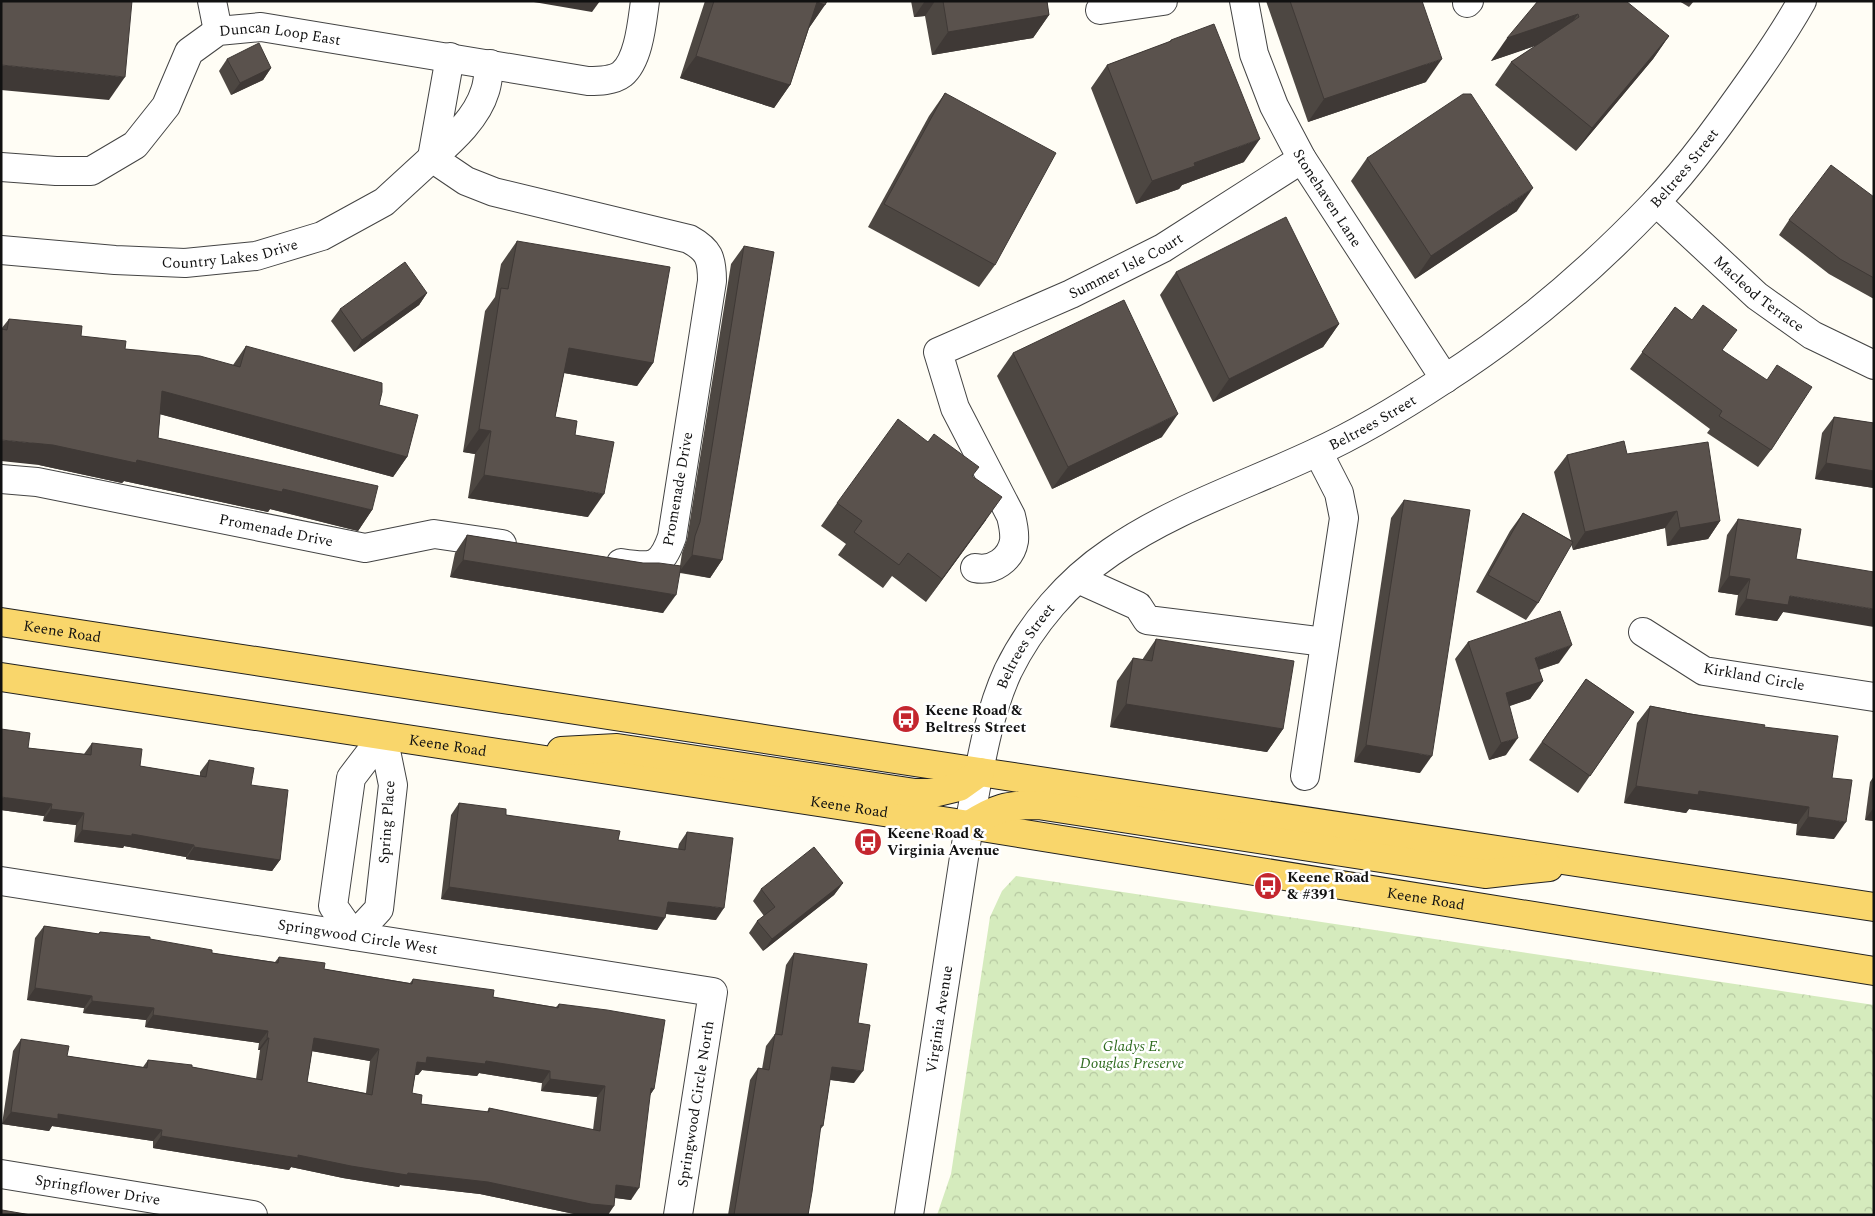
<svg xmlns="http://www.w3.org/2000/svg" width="1875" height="1216" viewBox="0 0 1875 1216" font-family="Spectral,serif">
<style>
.park{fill:url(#park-crowns)}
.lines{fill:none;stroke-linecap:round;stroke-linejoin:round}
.minor-casing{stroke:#444;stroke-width:30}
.major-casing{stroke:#222;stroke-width:30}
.minor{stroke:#fff;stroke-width:28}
.major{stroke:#f9d66b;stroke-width:28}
.wall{fill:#4d4742;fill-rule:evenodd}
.shaded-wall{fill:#3f3936}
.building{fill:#5a524d;stroke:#3f3936;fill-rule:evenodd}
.labels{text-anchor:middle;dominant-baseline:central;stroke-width:5;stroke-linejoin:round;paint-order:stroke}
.street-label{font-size:15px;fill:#111;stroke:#fff}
.poi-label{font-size:15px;font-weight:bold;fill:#111;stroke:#fff;text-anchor:start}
.park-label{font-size:15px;font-style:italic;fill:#2f6b1f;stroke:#fff}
</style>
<defs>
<pattern id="park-crowns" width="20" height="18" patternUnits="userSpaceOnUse" patternTransform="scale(1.25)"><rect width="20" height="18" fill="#d5ebbd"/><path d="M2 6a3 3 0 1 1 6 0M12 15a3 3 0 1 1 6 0" fill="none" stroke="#b6c8a1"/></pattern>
</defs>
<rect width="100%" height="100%" fill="#fffdf5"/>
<path class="park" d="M1016,876L1874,1005V1215H937L951,1174L990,917L1002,891Z"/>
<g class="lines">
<g class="minor-casing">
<g id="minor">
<path d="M212,1L218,31"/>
<path id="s1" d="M1244,1L1254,54L1274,106L1302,159L1445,379"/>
<path d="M1467,3L1469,1"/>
<path d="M1100,10L1163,1"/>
<path d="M450,57L432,158C452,140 477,118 485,91C488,83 488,73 490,64"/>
<path id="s2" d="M1,167L56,171H91L135,145L166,106L189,52L218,31L261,27L588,81C598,81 613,81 622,74C639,60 642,22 645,1"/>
<path id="s3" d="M1656,202L1757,296L1812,335L1874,365"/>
<path id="s4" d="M1,250L115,260L185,263L256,256L322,236L384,202L432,158L466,181L494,192L689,239C709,250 712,258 712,281L672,537C661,568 652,568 621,563"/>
<path id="s5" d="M1,479L37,482L365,548L434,534L502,544"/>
<path id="s6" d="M975,568C993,572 1011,559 1014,541C1015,532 1013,524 1011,516L955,408L938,352L1071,294L1163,248L1302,159"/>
<path d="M1078,579L1138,606L1147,620L1325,642"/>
<path d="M1643,632L1704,671L1874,697"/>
<path d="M383,736L393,785L379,909L354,936L333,906L351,778Z"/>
<path d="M1305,776L1344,518L1339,493L1318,452"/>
<path id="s7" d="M1,881L713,992L678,1215"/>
<path id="s8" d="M1,1174L253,1215"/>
<path id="s9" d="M909,1215L969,825C979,774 986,719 1008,671C1031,624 1068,581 1111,552C1173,509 1247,485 1315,453C1359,433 1402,407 1443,380C1520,331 1591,270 1654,204C1691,165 1725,117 1756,73C1772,50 1788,26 1802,1"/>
</g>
</g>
<g class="major-casing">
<g id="major">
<path id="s10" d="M1,622L980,772L1874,907"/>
<path id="s11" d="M1,677L969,825L1874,971"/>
<path d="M561,751L617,748L915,793H934L959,787L980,772"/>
<path d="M969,825C996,808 1006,805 1038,805L1485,874L1549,867"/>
</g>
</g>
<use href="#minor" class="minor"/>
<use href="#major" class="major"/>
</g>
<g class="wall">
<path d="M705,1H827L809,28L790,85L774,108L680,78Z"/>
<path d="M911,1H1047L1049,15L1033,38L932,55L925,16L914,17Z"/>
<path d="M1266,1H1422L1426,82L1308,122Z"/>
<path d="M1538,1L1669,36L1653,59L1576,151L1495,85L1511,62L1537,45L1491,61Z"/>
<path d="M1679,1H1694L1689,7Z"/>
<path d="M1171,40L1244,162L1182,185L1179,189L1136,204L1091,88L1107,65L1169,42Z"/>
<path d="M227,59L271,68L263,80L231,95L219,71Z"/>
<path d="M945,93L995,265L979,287L868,227L929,116Z"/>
<path d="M1367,158L1517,211L1415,279L1351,181Z"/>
<path d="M1874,197V299L1829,274L1779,235L1789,220Z"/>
<path d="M517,241L653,363L637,386L564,373L555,417L575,435L588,517L468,498L475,454L463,452L485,311L495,297L501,264Z"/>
<path d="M744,246L722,560L710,578L680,573L663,613L450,577L455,553L467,535L643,563L680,566L682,553L687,539L731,264Z"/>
<path d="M1176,272L1339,324L1323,347L1213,402L1160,295Z"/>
<path d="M427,293L419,305L354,352L331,321L340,309Z"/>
<path d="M1675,307L1692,320L1723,350L1771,450L1758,467L1707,433L1710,429L1630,369Z"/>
<path d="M9,319L81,336L125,349L233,365L246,346L379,405L407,457L393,477L160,414L158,438L372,510L358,531L270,509L268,512L124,481L122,483L39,465L1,329Z"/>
<path d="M1013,353L1162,437L1052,489L997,376Z"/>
<path d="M1834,417L1874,423V488L1815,479L1822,433Z"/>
<path d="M1627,454L1720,521L1708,539L1667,546L1665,528L1573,550L1571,544L1538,603L1526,620L1476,592L1510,531L1523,513L1571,540L1554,472L1567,455Z"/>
<path d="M972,476L986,520L926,602L892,576L883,588L838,555L846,544L821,526L837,503Z"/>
<path d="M1404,500L1420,773L1354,762L1391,518Z"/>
<path d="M1738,519L1783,612L1777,621L1735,615L1738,595L1718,592L1727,535Z"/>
<path d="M1156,639L1283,729L1267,752L1110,727L1117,681L1133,658L1142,660Z"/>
<path d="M1468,642L1559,663L1539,670L1543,681L1530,699L1510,706L1506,755L1489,760L1455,659Z"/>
<path d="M1586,679L1634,712L1578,793L1529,760Z"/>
<path d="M1650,706L1764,727L1832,778L1834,839L1796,835L1797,824L1689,809L1686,813L1624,803L1637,723Z"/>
<path d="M92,743L140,766L200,776V772L209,760L251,785L280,860L272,871L186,859V857L124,846L123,848L74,842L76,825L43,821L44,816L1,810L28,748L84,754Z"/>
<path d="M1874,776V821L1865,820L1870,782Z"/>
<path d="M459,803L506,815L618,840L678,849L679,844L687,832L716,920L666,914L657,930L441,899L451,815Z"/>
<path d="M843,883L834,895L763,951L749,933L757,921L764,916L753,901L761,889Z"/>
<path d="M44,926L98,934L100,932L150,939L212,953L275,962L279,957L324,969L410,983L413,979L493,997L556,1007L559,1004L654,1089L650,1095L631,1200L615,1198L608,1215H579L480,1194L400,1185L399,1187L343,1178L291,1167L289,1170L153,1148V1141L52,1126L49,1131L2,1124L13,1051L21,1039L67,1056L143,1067L148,1060L192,1067L256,1079L260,1050H258L259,1043L145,1027L146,1020L83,1013L84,1008L27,1000L35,938ZM312,1051L370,1061L366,1093L307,1082ZM422,1070L477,1076L479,1073L542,1083L541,1091L597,1097L593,1130L489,1108L487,1112L421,1104L412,1093L415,1075H418Z"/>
<path d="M794,953L858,1023L854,1083L830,1080L823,1126L820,1130L808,1215H728L750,1080L758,1068L762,1069L766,1046L775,1034L786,965Z"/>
</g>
<g class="shaded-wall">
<path d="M528,1H600L592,12Z"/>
<path d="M925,1H935L925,16L914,17Z"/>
<path d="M817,2L825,5L809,28L801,25Z"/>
<path d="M1578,14L1562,37L1491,61L1507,38Z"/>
<path d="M1049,15L1033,38L932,55L948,32Z"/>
<path d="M1669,36L1653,59L1576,151L1592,128Z"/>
<path d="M696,56L790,85L774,108L680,78Z"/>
<path d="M1442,59L1426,82L1308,122L1324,99Z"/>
<path d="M1,65L125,77L109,100L1,90Z"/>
<path d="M271,68L263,80L231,95L240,83Z"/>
<path d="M1260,139L1244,162L1182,185L1179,189L1136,204L1152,181L1194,163Z"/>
<path d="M1533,188L1517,211L1415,279L1431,256Z"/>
<path d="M427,293L419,305L354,352L362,340Z"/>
<path d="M1339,324L1323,347L1213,402L1229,379Z"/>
<path d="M569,348L653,363L637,386L553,371Z"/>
<path d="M162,391L407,457L393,477L148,411Z"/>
<path d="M1178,414L1162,437L1052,489L1068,467Z"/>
<path d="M479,429L491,431L475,454L463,452Z"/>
<path d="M1,440L53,445L137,460L283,489L372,510L358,531L270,509L268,512L124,481L122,483L39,465L1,461Z"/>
<path d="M1826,463L1874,471V488L1815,479Z"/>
<path d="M484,475L604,494L588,517L468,498Z"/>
<path d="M1002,497L986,520L926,602L942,579Z"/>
<path d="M1677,511L1665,528L1573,550L1585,532Z"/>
<path d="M1720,521L1708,539L1667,546L1680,528Z"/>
<path d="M692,555L722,560L710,578L679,572Z"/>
<path d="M463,560L676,595L663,613L450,577Z"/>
<path d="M1729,576L1750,579L1738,595L1718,592Z"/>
<path d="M1790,596L1874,609V627L1783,612L1777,621L1735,615L1746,599Z"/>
<path d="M1572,645L1559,663L1522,675L1535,658Z"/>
<path d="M1543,681L1530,699L1494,711L1506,693Z"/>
<path d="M1126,704L1283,729L1267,752L1110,727Z"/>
<path d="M1518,738L1506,755L1489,760L1501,743Z"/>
<path d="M1366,745L1432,756L1420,773L1354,762Z"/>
<path d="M1636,786L1699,791L1809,807L1797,824L1689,809L1686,813L1624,803Z"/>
<path d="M1,797L52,804L44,816L1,810Z"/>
<path d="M1874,807V821L1865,820Z"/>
<path d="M51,809L84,813L76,825L43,821Z"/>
<path d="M1808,817L1846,822L1834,839L1796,835Z"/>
<path d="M82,830L132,834L194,845L186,857L124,846L123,848L74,842Z"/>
<path d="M194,847L280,860L272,871L186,859Z"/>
<path d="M843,883L834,895L763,951L772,939Z"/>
<path d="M449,887L665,918L657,930L441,899Z"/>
<path d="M668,902L724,908L716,920L659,913Z"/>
<path d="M35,988L92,996L84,1008L27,1000Z"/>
<path d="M92,1001L154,1008L146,1020L83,1013Z"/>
<path d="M153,1015L268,1031L259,1043L145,1027Z"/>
<path d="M267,1038H269L260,1050H258Z"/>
<path d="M314,1038L379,1049L370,1061L305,1050Z"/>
<path d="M427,1057L486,1061L550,1071L542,1083L479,1073L477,1076L422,1070L418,1075L408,1074L417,1062Z"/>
<path d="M832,1067L863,1071L854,1083L824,1079Z"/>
<path d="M550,1079L605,1086L597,1097L541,1091Z"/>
<path d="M651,1088L654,1089L646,1101Z"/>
<path d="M11,1112L58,1114L162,1130L153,1141L52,1126L49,1131L2,1124Z"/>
<path d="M161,1136L298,1155L408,1173L488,1182L614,1206L608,1215H579L480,1194L400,1185L399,1187L343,1178L291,1167L289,1170L153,1148Z"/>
<path d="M616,1185L639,1188L631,1200L608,1197Z"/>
</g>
<g class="building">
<path d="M1,1H132L125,77L1,65Z"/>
<path d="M714,1H827L825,5L817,2L790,85L696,56Z"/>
<path d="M943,1H1047L1049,15L948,32Z"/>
<path d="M1290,1H1422L1442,59L1324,99Z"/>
<path d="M1538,1H1626L1669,36L1592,128L1511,62L1579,17L1578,14L1507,38Z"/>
<path d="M1214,24L1260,139L1194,163L1195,166L1152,181L1107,65L1171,41V40Z"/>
<path d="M259,43L271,68L240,83L227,59Z"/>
<path d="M945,93L1056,153L995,265L884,204Z"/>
<path d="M1463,94H1471L1533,188L1431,256L1367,158Z"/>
<path d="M1831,165L1874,197V278L1840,259L1789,220Z"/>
<path d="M1286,217L1339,324L1229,379L1176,272Z"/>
<path d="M517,241L670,267L653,363L569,348L555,417L577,421L575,435L614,442L604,494L484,475L491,431L479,429L501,288L508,289Z"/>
<path d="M744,246L774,252L722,560L692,555L695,536L700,522Z"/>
<path d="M405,262L427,293L362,340L340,309Z"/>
<path d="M1124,300L1178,414L1068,467L1013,353Z"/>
<path d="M1703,305L1737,330L1722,350L1767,380L1777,365L1812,387L1771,450L1719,416L1722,411L1642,352L1675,307L1692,320Z"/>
<path d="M9,319L82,326L81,336L126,341L125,349L200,356L240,367L246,346L382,383V392L379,405L418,415L407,457L162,391L158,438L378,486L372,510L283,489L282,492L137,460L136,463L53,445L1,440V329L7,330Z"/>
<path d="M1834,417L1874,423V471L1826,463Z"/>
<path d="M898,419L928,442L934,434L979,467L972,476L1002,497L942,579L908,553L899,565L854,532L862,521L837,503Z"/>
<path d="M1624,441L1627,454L1708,442L1720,521L1680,528L1677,511L1585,532L1567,455Z"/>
<path d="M1404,500L1470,510L1432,756L1366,745Z"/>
<path d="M1523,513L1573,542L1538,603L1488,575Z"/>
<path d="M1738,519L1801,529L1796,559L1874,572V609L1790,596L1788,605L1746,599L1750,579L1729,576Z"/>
<path d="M467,535L643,563H659L681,566L676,595L463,560Z"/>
<path d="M1560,611L1572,645L1535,658L1543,681L1506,693L1518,738L1501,743L1468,642Z"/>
<path d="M1156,639L1294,661L1283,729L1126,704L1133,658L1152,661Z"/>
<path d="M1586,679L1634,712L1590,776L1542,742Z"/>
<path d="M1650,706L1690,714L1765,725L1764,727L1838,736L1832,778L1852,780L1846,822L1808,817L1809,807L1699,791L1698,795L1636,786Z"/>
<path d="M1,729L30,733L28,748L91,755L92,743L142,749L140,766L206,777L209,760L254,768L251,785L288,790L280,860L194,847V845L132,834V836L82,830L84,813L51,809L52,804L1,797Z"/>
<path d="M459,803L506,809V815L620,831L618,840L685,850L687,832L733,838L724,908L668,902L665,918L449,887Z"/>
<path d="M814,847L843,883L772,939L757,921L775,907L761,889Z"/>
<path d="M44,926L99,934L100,932L150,937V939L212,950V953L278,963L279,957L325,963L324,969L412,984L413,979L494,990L493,997L558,1008L559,1004L607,1010L665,1020L654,1089L651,1088L639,1188L616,1185L614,1206L591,1204L488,1182L408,1173L407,1175L351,1166L298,1155V1158L161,1136L162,1130L58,1114V1119L11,1112L21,1039L69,1046L67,1056L147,1068L148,1060L192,1065V1067L262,1080L269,1038H267L268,1031L153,1015L154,1008L92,1001V996L35,988ZM314,1038L379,1049L372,1095L307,1082ZM427,1057L485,1064L486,1061L550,1071V1079L605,1086L600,1131L489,1108V1112L421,1104L422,1095L412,1093L417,1062L426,1063Z"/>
<path d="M794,953L867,964L858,1023L870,1025L863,1071L832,1067L823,1126L821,1125L812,1192L808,1215H734L758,1068L769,1070L775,1034L782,1035Z"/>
<path d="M2,1210L31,1215H1Z"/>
</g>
<defs>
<g id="bus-disc" transform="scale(1.4375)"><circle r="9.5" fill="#c4262e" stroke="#fff"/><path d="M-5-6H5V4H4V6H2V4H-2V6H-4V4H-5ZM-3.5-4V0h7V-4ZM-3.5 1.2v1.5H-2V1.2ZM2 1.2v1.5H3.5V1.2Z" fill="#fff"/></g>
</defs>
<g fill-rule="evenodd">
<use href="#bus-disc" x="906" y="719"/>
<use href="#bus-disc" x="868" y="842"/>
<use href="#bus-disc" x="1268" y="886"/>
</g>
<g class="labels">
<g class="street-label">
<text stroke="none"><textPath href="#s2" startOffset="348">Duncan Loop East</textPath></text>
<text stroke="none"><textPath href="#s9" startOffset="1410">Beltrees Street</textPath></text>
<text stroke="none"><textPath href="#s1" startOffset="216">Stonehaven Lane</textPath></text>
<text stroke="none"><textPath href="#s4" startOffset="230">Country Lakes Drive</textPath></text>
<text stroke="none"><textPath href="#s6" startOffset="465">Summer Isle Court</textPath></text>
<text stroke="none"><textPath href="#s3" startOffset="138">Macleod Terrace</textPath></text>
<text stroke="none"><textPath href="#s9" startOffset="1005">Beltrees Street</textPath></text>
<text transform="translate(678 489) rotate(-80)">Promenade Drive</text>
<text stroke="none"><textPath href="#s5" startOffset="280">Promenade Drive</textPath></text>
<text stroke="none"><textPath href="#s10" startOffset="62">Keene Road</textPath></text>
<text stroke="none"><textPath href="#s9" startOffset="584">Beltrees Street</textPath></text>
<text transform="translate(1754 677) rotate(10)">Kirkland Circle</text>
<text stroke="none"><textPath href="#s11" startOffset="452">Keene Road</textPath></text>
<text stroke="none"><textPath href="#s11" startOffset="858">Keene Road</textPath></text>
<text transform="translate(387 822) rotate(-86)">Spring Place</text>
<text stroke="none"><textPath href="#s11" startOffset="1442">Keene Road</textPath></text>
<text stroke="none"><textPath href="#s7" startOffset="361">Springwood Circle West</textPath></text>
<text stroke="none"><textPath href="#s9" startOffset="198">Virginia Avenue</textPath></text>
<text transform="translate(696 1104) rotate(-81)">Springwood Circle North</text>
<text stroke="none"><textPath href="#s8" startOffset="98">Springflower Drive</textPath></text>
</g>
<g class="poi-label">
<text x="925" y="710">Keene Road &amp;<tspan x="925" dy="17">Beltress Street</tspan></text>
<text x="887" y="833">Keene Road &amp;<tspan x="887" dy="17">Virginia Avenue</tspan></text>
<text x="1287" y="877">Keene Road<tspan x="1287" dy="17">&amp; #391</tspan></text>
</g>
<g class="park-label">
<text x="1132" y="1046">Gladys E.<tspan x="1132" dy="17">Douglas Preserve</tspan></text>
</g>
</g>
<rect width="1875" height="1216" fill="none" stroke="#111111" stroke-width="5"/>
</svg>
